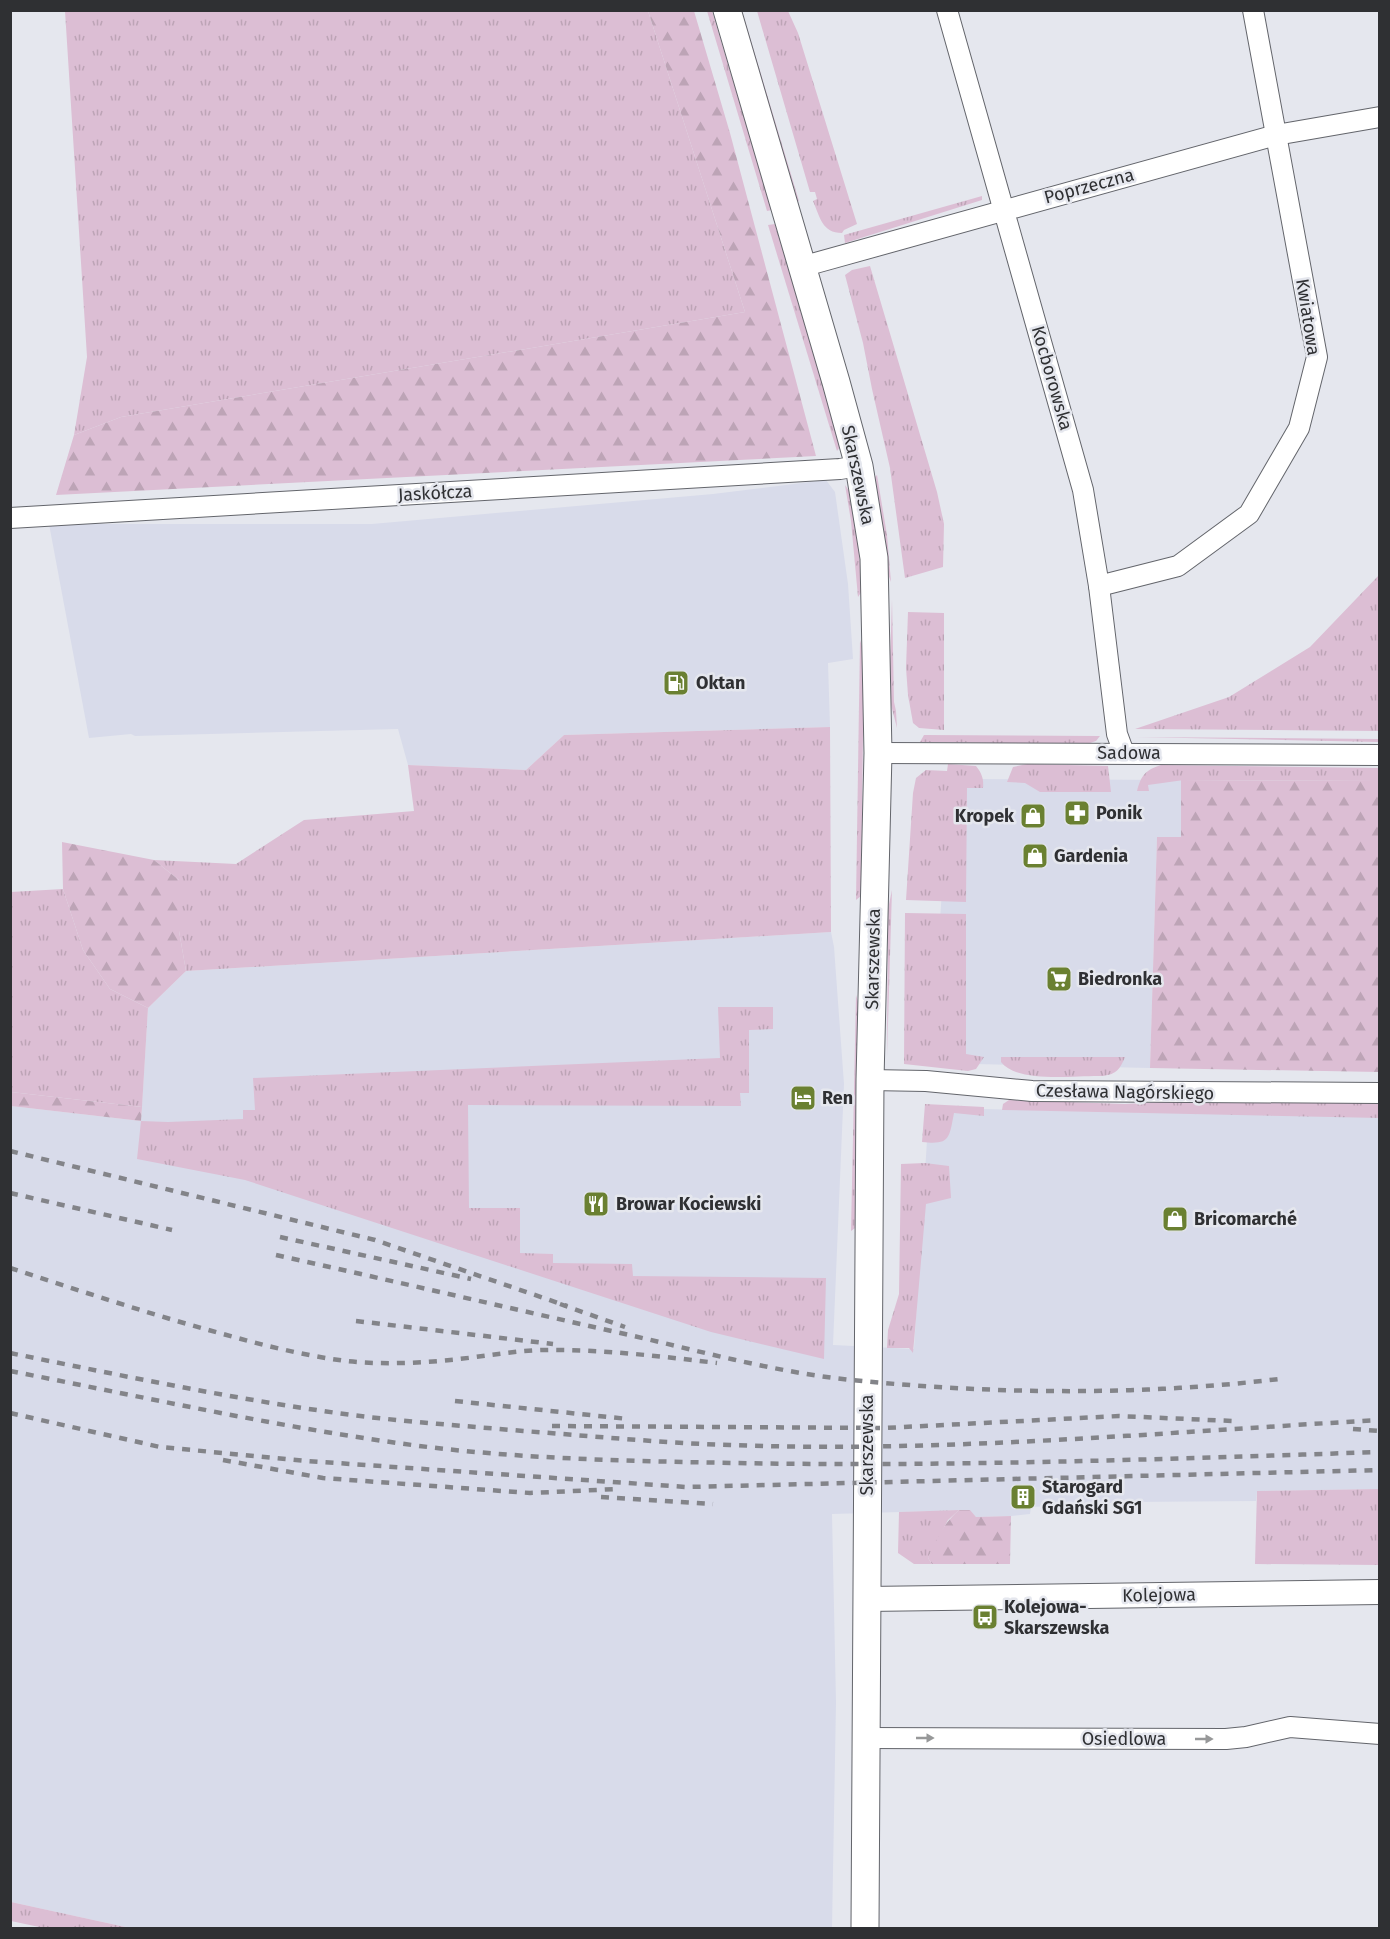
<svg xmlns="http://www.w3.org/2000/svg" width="1390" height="1939" viewBox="0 0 1390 1939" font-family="'Fira Sans',sans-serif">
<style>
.built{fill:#d8dbea}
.grass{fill:url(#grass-tufts)}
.forest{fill:url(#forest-firs)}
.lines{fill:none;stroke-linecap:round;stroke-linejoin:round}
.minor-casing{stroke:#63656b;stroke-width:22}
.tertiary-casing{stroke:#63656b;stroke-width:26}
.secondary-casing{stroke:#63656b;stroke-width:29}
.minor{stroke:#fff;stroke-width:20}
.tertiary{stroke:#fff;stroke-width:24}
.secondary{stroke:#fff;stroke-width:27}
.rail{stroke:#838489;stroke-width:4.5;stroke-dasharray:8 8;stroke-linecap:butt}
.oneway{fill:#979899}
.labels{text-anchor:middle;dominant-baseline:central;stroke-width:5;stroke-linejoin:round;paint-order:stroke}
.street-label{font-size:18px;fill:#2f3033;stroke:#e5e7ee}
.poi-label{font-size:18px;font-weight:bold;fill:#2f3033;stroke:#e5e7ee;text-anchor:start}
</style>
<defs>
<pattern id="grass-tufts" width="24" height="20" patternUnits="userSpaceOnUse" patternTransform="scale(1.5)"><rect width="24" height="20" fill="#dcbed4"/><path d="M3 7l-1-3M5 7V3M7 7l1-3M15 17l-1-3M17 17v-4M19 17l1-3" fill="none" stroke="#bda4b6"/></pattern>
<pattern id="forest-firs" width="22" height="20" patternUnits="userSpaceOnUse" patternTransform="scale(1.5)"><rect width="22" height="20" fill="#dcbed4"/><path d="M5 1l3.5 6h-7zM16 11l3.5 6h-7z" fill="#bda4b6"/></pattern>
</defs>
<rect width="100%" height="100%" fill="#e5e7ee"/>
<g class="built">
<path d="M826,480L835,492L848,584L853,659L828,663L830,727L564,735L526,770L408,765L398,729L135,736L131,734L89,738L49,524H372L713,494Z"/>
<path d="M949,779L1181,780V837H1157L1150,1068L931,1063Z"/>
<path d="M831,932L834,947L844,1084L833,1345L914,1349L929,1108L1379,1117V1489L1257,1491L1256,1501L1131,1502L1031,1507L1030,1514L1011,1516L976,1517L969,1510L832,1514L836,1702L832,1928H130L11,1902V1106L141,1121L148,1008L186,971Z"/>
</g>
<g class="grass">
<path d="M65,11H648L745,312L121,417L74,435L87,357Z"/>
<path d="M707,11H712L772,210L767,211Z"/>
<path d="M738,11H742L799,201L794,202Z"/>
<path d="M757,11H788L798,33L857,224L844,230L842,233C822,233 820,217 813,201L817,199L815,192H810Z"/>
<path d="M982,196V200L845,243L844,235Z"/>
<path d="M775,224L815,354L840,447L837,451L768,225Z"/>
<path d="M870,266L937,492L944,524L943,567L905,578L890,468L872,389L863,343L845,275L852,270Z"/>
<path d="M877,475L887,535L891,582L888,574L874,478Z"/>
<path d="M845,485L852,495L859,552L862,591L858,597L851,521Z"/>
<path d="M1379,575V731L1135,729L1229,697L1310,647Z"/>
<path d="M892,599L894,702L896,711L897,728L889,697Z"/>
<path d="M908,612L944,613V730L919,728L913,723L908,695L906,668Z"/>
<path d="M860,640L864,653L861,896L856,900Z"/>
<path d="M830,727L831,932L186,971L179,931V880L154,860L236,864L304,820L414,811L408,765L526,770L564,735Z"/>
<path d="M924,735L1100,736L1096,741L1087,744L920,742Z"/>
<path d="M1135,737L1379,739L1380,742H1379Z"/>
<path d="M948,764L976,766C982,773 984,780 983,788H967L966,902L906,900L913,793L916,778L926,770L947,771Z"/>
<path d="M1027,764L1108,766L1111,792H1040L1025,783L1007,782L1013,767Z"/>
<path d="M1161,765L1379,768V781L1184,780L1148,785L1149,791H1137C1141,776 1145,770 1161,765Z"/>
<path d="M63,889L83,950L110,989L148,1008L142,1107L11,1092V892Z"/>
<path d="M892,890L887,1057L888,909Z"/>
<path d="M905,913L966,914V1054L984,1057L976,1069L968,1071L904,1064Z"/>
<path d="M856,995L861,1012L858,1226L851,1231Z"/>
<path d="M718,1007H773V1029L749,1030V1093H740L741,1106L468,1105L469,1208H520V1253L553,1254V1263L632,1264L633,1276L826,1278L824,1359L711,1332L245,1180L137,1159L141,1121L168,1122L243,1119V1110H255L253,1078L720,1058Z"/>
<path d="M1001,1057H1125C1120,1069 1117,1074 1103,1076C1076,1075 1018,1084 1001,1062Z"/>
<path d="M1009,1100L1125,1104L1195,1100L1379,1102L1380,1118L1002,1110L1003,1104Z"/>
<path d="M925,1104L984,1107V1116L954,1113C949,1139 950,1145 922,1142Z"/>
<path d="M925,1163L949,1166L951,1198L926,1204L913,1353L909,1348H887L888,1330L899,1294L901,1164Z"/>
<path d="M1379,1489V1565L1255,1564L1257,1491Z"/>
<path d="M959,1510L948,1520L928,1558L932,1564H914L898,1553L899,1512Z"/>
<path d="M11,1902L130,1928H44L11,1921Z"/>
</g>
<g class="forest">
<path d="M648,11H694L730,133L816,456L56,495L74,435L121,417L745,312Z"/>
<path d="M1181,780L1379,781V1072L1150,1068L1157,837H1181Z"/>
<path d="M62,842L154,860L179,880V931L186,971L148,1008L110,989L83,950L63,889Z"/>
<path d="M11,1092L142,1107L141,1121L11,1106Z"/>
<path d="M959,1510H970L976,1517L1011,1516L1010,1564H932L928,1558C936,1539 944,1523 959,1510Z"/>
</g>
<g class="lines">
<g class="minor-casing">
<g id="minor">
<path d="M947,10L1083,490L1099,586L1117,734L1124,753"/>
<path d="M801,267L1276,135L1380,117"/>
<path d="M10,518L840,469L859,466"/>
<path d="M1099,586L1178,566L1249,514L1299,428L1317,357L1253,10"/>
<path d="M878,753L1380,755"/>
<path d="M870,1080L926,1081L1032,1091L1380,1093"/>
<path d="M866,1738L1226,1739L1246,1737L1290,1727L1380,1734"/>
</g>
</g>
<g class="tertiary-casing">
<path id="tertiary" d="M866,1599L1380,1592"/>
</g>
<g class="secondary-casing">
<path id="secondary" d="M727,10L836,382L859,466L874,558L878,753L870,1080L865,1928"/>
</g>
<use href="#minor" class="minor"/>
<use href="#tertiary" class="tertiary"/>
<use href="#secondary" class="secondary"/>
<g class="rail">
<path d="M10,1151L375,1240L567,1306"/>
<path d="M10,1193L172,1230"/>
<path d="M280,1237L471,1279"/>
<path d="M276,1255C393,1281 509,1308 625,1334C700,1351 774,1372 851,1380C993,1394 1137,1396 1279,1379"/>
<path d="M10,1268C75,1289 140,1311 205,1329C251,1342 299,1355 346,1361C383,1365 423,1363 459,1359C487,1356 513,1351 541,1350C600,1349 658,1356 717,1363"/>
<path d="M560,1304L625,1327"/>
<path d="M356,1321L553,1344"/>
<path d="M10,1353C114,1374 219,1396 323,1411C390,1421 456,1425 523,1431C592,1436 661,1443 730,1445C946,1453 1164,1432 1380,1420"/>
<path d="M10,1371C144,1397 277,1427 412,1445C519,1459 628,1461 736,1463C951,1467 1165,1459 1380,1452"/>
<path d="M455,1401L628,1419"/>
<path d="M10,1413L160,1447L307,1461L686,1487L1380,1470"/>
<path d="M552,1426L885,1428L1119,1416L1233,1421"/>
<path d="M1353,1429L1380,1431"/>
<path d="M223,1460L323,1478L530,1493L617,1489"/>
<path d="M601,1497L713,1504"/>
</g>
</g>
<defs><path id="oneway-solid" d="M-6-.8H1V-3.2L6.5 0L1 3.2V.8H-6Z" transform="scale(1.5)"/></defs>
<g class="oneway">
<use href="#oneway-solid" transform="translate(925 1738)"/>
<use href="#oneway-solid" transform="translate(1204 1739)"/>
</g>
<defs>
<g id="fuel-square" transform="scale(1.35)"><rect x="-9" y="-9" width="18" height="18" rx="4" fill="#6a8031" stroke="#e5e7ee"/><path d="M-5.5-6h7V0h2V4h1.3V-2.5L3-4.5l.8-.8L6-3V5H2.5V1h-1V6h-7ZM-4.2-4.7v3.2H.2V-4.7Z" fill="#fff"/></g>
<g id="pharmacy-square" transform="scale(1.35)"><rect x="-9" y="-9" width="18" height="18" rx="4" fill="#6a8031" stroke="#e5e7ee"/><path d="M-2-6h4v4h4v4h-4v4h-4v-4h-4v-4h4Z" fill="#fff"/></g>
<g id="shop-square" transform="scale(1.35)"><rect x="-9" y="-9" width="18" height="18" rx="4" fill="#6a8031" stroke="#e5e7ee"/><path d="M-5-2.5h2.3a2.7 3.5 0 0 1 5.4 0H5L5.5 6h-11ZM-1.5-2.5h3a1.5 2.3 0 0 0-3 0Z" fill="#fff"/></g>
<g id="supermarket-square" transform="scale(1.35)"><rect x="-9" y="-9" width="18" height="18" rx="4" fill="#6a8031" stroke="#e5e7ee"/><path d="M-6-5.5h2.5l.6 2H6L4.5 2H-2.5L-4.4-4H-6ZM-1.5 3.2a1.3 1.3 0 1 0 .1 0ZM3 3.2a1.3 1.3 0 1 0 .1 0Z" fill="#fff"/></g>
<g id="hotel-square" transform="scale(1.35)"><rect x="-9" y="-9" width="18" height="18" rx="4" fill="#6a8031" stroke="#e5e7ee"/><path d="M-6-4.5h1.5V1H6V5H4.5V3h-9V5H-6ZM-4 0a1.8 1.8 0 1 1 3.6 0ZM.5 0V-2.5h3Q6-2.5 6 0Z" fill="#fff"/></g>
<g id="restaurant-square" transform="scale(1.35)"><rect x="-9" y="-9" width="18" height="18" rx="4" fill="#6a8031" stroke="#e5e7ee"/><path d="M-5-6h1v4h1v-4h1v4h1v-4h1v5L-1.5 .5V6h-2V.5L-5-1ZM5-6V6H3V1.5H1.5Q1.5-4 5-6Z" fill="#fff"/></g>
<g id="building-square" transform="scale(1.35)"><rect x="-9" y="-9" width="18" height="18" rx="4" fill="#6a8031" stroke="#e5e7ee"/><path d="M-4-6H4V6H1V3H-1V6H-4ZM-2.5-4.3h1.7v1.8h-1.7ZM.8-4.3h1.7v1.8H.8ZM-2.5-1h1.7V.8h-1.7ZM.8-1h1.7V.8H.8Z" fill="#fff"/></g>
<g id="bus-square" transform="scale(1.35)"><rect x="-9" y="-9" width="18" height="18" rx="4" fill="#6a8031" stroke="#e5e7ee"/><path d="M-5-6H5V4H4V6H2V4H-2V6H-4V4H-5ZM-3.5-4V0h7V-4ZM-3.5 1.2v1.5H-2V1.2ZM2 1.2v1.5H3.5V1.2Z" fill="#fff"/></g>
</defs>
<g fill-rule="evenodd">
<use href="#fuel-square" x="676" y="683"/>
<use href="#pharmacy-square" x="1077" y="813"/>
<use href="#shop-square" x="1033" y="816"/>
<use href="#shop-square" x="1035" y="856"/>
<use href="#supermarket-square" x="1059" y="979"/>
<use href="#hotel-square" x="803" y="1098"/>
<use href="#restaurant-square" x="596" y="1204"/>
<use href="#shop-square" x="1175" y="1219"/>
<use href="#building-square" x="1023" y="1497"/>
<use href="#bus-square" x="985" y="1617"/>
</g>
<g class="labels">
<g class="street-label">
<text transform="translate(1089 186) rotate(-15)">Poprzeczna</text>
<text transform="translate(1308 317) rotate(81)">Kwiatowa</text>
<text transform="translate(1052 378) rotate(74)">Kocborowska</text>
<text transform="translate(858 475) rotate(78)">Skarszewska</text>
<text transform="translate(435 493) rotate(-3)">Jaskółcza</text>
<text x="1129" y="753">Sadowa</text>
<text transform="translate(873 959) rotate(-89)">Skarszewska</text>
<text transform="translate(1125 1092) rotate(1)">Czesława Nagórskiego</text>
<text transform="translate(867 1445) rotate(-90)">Skarszewska</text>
<text transform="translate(1159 1595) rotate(-1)">Kolejowa</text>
<text x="1124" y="1739">Osiedlowa</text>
</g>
<g class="poi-label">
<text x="696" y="683">Oktan</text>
<text x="1096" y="813">Ponik</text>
<text x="1014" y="816" text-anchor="end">Kropek</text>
<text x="1054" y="856">Gardenia</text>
<text x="1078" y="979">Biedronka</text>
<text x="822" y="1098">Ren</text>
<text x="616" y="1204">Browar Kociewski</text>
<text x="1194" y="1219">Bricomarché</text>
<text x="1042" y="1487">Starogard<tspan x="1042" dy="21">Gdański SG1</tspan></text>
<text x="1004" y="1607">Kolejowa-<tspan x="1004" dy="21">Skarszewska</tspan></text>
</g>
</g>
<rect width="1390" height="1939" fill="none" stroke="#2f3033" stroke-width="24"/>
</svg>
